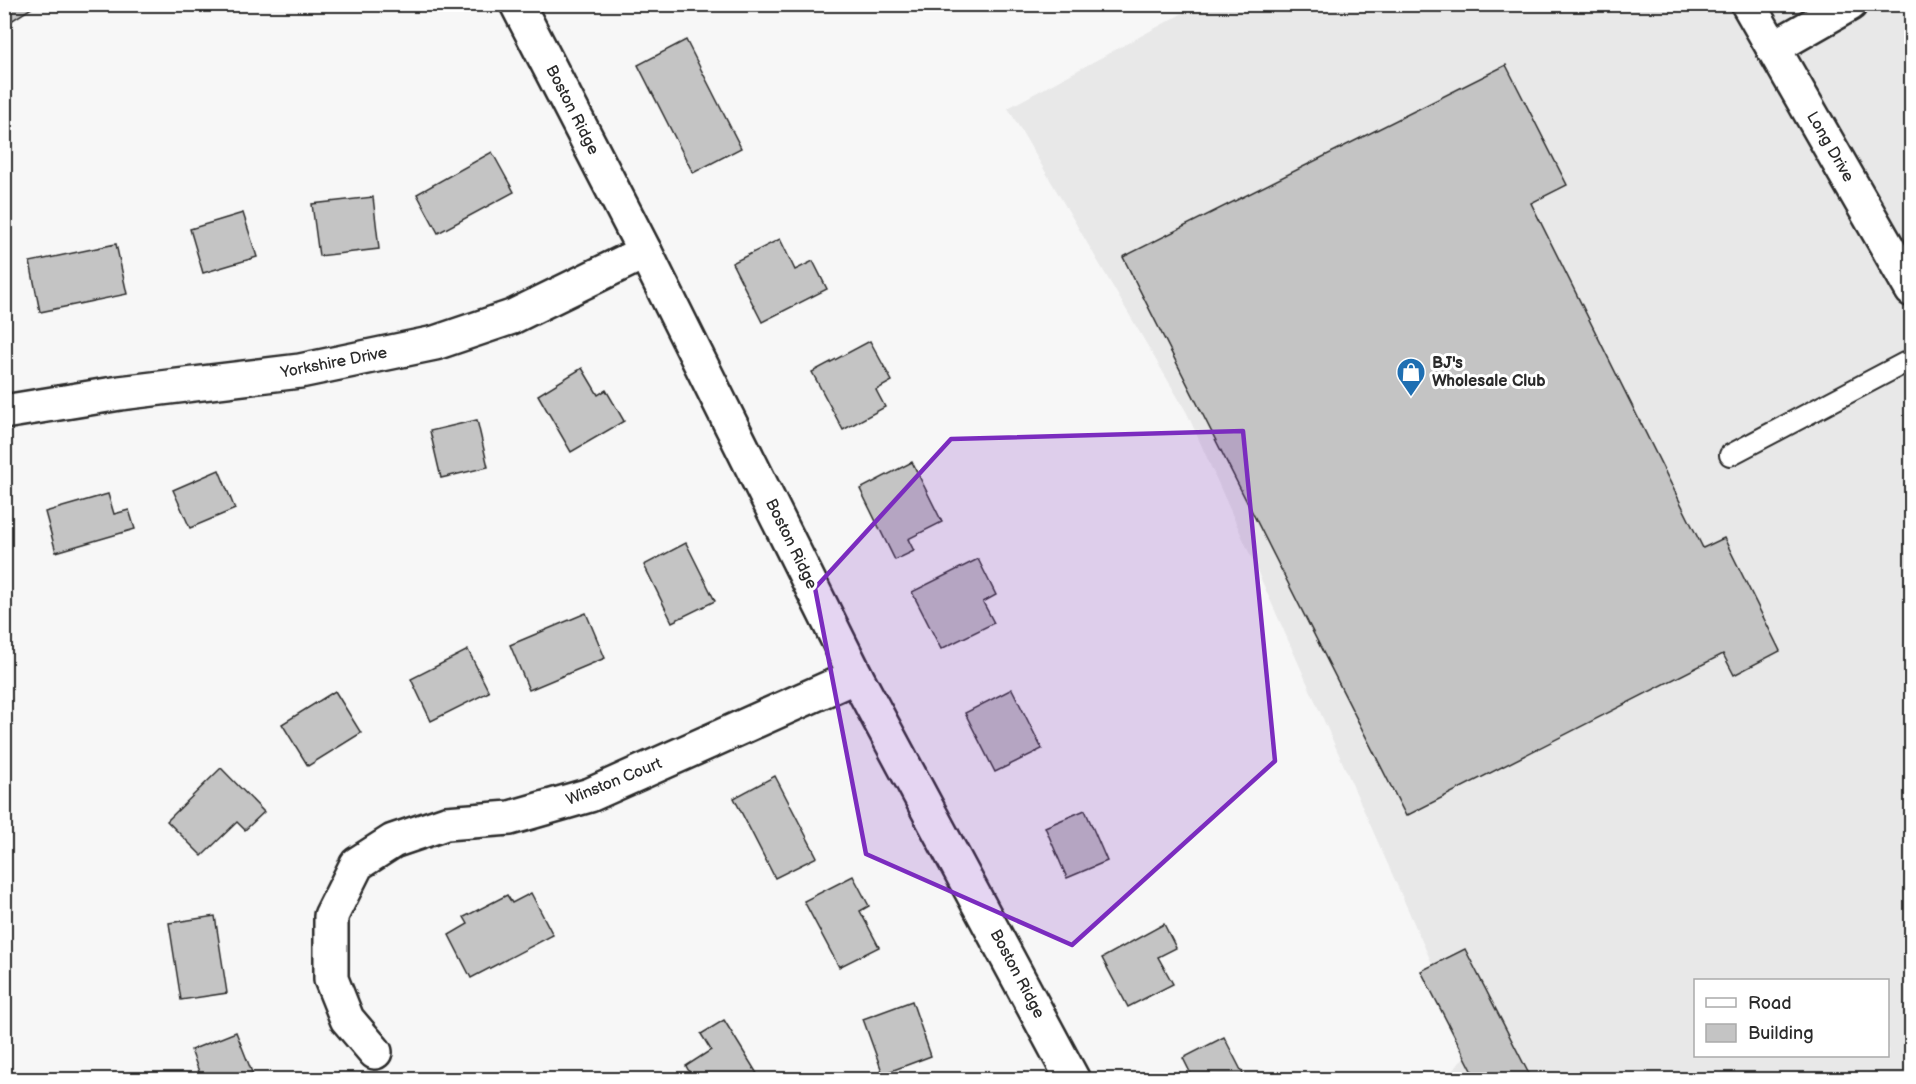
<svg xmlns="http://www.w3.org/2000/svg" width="1916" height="1084" viewBox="0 0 1916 1084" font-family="'Balsamiq Sans',sans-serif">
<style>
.built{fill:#e8e8e8;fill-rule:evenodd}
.building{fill:#c4c4c4;stroke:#2b2b2b;stroke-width:1.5}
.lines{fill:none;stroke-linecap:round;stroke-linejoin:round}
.lane-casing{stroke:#2b2b2b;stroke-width:24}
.street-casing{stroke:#2b2b2b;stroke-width:38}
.lane{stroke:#fff;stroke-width:20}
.street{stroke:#fff;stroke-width:33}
.marked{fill:#7b2cbf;fill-opacity:0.2;stroke:#7b2cbf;stroke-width:4.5;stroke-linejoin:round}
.labels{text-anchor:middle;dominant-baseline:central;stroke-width:6;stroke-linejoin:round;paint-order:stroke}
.street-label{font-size:16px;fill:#2b2b2b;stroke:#fff}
.poi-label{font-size:16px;font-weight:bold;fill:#2b2b2b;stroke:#fff;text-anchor:start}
</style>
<rect width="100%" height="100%" fill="#f7f7f7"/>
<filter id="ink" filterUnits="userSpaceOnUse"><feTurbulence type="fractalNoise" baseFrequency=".0167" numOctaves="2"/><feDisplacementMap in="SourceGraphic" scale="12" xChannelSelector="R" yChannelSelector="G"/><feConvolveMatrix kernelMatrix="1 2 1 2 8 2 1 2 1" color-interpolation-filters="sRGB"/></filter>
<g filter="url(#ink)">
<path class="built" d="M1198,5H1911V1079H1447L1470,1049L1187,413L1008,108ZM1696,980H1888V1056H1696Z"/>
<g class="building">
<path d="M4,4H38L5,25Z"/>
<path d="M686,40L741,148L693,173L638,65Z"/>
<path d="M1506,65L1567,185L1531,203L1703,548L1724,538L1780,651L1734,675L1723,654L1406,816L1123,257Z"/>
<path d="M492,152L514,192L438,233L417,194Z"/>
<path d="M373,197L379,249L319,256L312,204Z"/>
<path d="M243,213L257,257L203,273L190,229Z"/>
<path d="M780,239L795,270L813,261L827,289L762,322L732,263Z"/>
<path d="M116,244L127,294L40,312L30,262Z"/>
<path d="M870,341L892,381L876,390L885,407L843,430L812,372Z"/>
<path d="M582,368L598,395L606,390L624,421L571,452L538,395Z"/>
<path d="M477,420L488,467L441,478L430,431Z"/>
<path d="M912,462L942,522L908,539L914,551L895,560L860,489Z"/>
<path d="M219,470L235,509L190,528L173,490Z"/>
<path d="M108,494L114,514L129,510L135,529L56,552L45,512Z"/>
<path d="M686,543L715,601L672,622L644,565Z"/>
<path d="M978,559L996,595L983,602L994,623L941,649L912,592Z"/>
<path d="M586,613L605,658L529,690L510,645Z"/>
<path d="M468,650L489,692L431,721L411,679Z"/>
<path d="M1012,689L1042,749L995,772L965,713Z"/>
<path d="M335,691L361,733L308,766L282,724Z"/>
<path d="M221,768L264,812L245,830L237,822L202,856L167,821Z"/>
<path d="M775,776L817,857L775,878L734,798Z"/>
<path d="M1085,810L1107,861L1067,878L1045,827Z"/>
<path d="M853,876L869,906L860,911L879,947L839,967L804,901Z"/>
<path d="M531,893L553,935L471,978L449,935L468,924L464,917L507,895L512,903Z"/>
<path d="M215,916L227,993L181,1000L169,923Z"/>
<path d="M1164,924L1176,948L1158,957L1173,984L1128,1007L1102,958Z"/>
<path d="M1465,949L1532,1080H1477L1421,971Z"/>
<path d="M912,1001L931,1056L883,1074L863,1019Z"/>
<path d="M724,1020L761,1080H694L686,1066L711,1050L701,1034Z"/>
<path d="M236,1032L255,1080H202L191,1050Z"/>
<path d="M1224,1037L1246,1080H1194L1183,1058Z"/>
</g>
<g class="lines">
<g class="lane-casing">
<path id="lane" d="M1730,455L1912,359"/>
</g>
<g class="street-casing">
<g id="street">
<path d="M517,4L645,252L856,676L1073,1080"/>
<path d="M1748,4L1912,290"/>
<path d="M1773,48L1850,4"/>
<path d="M4,412L120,393L300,371L435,343L512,317L645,252"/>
<path d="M375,1052L347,1019L331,979V916L357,864L393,841L446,823L510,818L590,795L856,676"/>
</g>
</g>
<use href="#lane" class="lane"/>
<use href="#street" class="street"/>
</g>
</g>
<path class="marked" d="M1243,431L1275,761L1072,945L866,854L815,588L951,439Z"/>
<defs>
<g id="shop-pin" transform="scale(1.5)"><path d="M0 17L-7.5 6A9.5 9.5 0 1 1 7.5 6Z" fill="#1f6fb2" stroke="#fff"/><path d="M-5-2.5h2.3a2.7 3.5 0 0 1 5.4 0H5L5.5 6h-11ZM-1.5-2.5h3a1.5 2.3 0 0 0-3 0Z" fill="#fff"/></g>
</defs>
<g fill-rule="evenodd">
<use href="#shop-pin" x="1411" y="372"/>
</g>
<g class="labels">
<g class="street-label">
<text transform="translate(572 110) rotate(63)">Boston Ridge</text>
<text transform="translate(1830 147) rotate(60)">Long Drive</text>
<text transform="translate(334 363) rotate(-11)">Yorkshire Drive</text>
<text transform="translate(791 544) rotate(64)">Boston Ridge</text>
<text transform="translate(614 782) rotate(-22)">Winston Court</text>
<text transform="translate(1017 974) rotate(62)">Boston Ridge</text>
</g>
<g class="poi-label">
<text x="1432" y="363">BJ's<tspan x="1432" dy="18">Wholesale Club</tspan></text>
</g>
</g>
<rect width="1916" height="1084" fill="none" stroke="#fff" stroke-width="24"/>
<rect x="12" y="12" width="1892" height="1060" fill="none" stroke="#2b2b2b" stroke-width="2" filter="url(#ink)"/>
<rect x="1694" y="979" width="195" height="78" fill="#ffffff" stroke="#aaaaaa" stroke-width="1.5"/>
<rect x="1706" y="998" width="30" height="9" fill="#ffffff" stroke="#aaaaaa" stroke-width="1.5"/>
<text x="1748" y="1009" font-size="18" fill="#2b2b2b">Road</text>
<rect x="1706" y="1024" width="30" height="18" fill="#c4c4c4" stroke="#aaaaaa" stroke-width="1.5"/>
<text x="1748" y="1039" font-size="18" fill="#2b2b2b">Building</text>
</svg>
